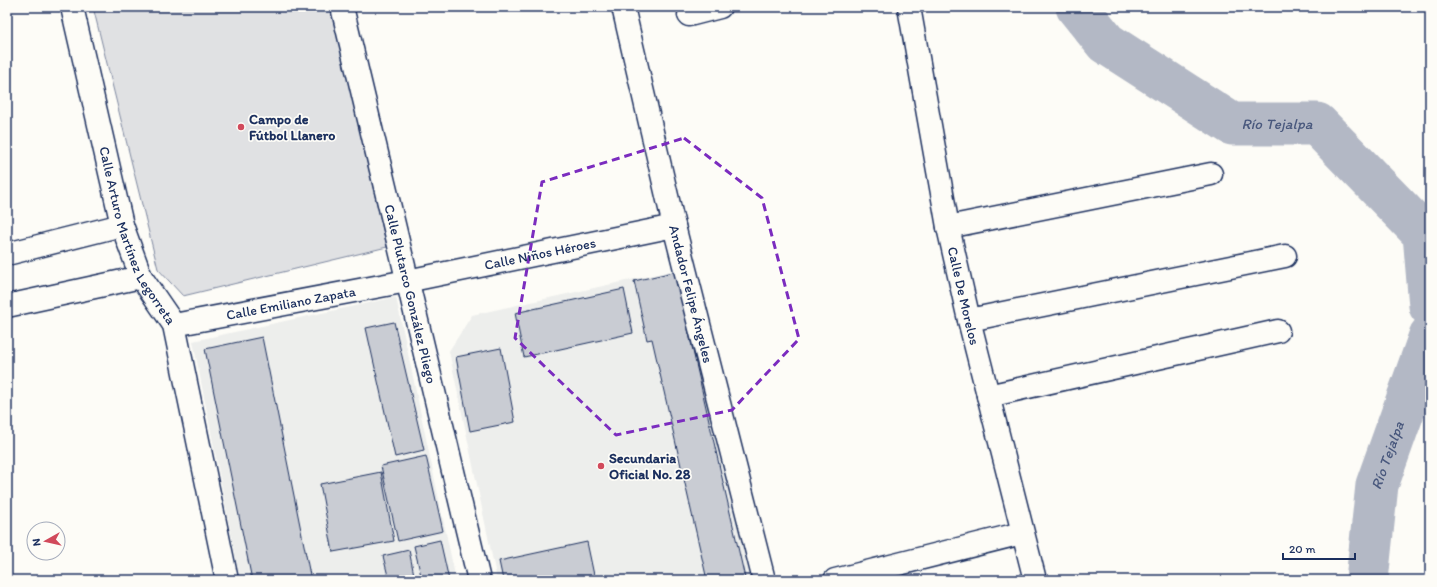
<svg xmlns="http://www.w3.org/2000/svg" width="1437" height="587" viewBox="0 0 1437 587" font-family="Itim,sans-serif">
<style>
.built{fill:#edeeec}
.green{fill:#e0e1e3;stroke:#7e88a0}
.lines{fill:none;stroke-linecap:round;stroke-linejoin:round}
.river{stroke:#b3b8c5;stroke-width:43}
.building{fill:#c9ccd3;stroke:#1b2f5e}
.minor-casing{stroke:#1b2f5e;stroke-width:25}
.minor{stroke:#fdfcf7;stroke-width:22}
.marked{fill:none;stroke:#7b2cbf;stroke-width:3;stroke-dasharray:8 5;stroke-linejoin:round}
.poi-dot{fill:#d1495b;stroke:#fdfcf7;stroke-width:1.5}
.labels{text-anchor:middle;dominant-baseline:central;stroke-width:3.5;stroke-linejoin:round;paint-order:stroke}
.poi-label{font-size:14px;font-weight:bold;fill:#1b2f5e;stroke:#fdfcf7;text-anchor:start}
.street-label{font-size:14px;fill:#1b2f5e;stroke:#fdfcf7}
.water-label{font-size:15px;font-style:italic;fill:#49587d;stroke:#fdfcf7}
</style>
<rect width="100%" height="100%" fill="#fdfcf7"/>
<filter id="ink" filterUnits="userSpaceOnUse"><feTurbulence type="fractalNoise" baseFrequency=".025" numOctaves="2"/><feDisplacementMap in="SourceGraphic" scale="8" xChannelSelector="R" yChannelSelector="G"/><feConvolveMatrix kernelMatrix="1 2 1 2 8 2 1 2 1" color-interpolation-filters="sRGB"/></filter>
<g filter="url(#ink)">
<g class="built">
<path d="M684,268L755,580H497L449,351L472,315Z"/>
<path d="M396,297L456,580H240L193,341Z"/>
</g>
<path class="green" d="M93,7H331L387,247L183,296L158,269Z"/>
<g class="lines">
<g class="river">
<path id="s1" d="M1077,7L1106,43L1232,124H1317L1424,234L1430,306"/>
<path id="s2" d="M1367,580L1377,485L1430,336"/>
</g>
</g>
<g class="building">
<path d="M682,270L695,327L688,329L745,578L734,580H707L652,339L647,340L634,281Z"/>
<path d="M624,289L633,333L524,357L515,313Z"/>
<path d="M394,322L424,450L395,457L366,328Z"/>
<path d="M262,337L311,580H252L205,349Z"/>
<path d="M501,348L515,422L470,431L456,357Z"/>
<path d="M426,456L443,531L398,541L381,466Z"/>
<path d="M381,472L394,541L333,552L320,484Z"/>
<path d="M440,540L449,580H422L414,546Z"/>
<path d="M587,542L595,580H503L499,561Z"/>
<path d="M409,550L415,580H389L383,556Z"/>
</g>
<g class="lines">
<g class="minor-casing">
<g id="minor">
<path id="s3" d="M72,7L122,225L141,277L174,325L227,580"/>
<path id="s4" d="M342,7L479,580"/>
<path id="s5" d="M623,7L674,226L764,580"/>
<path id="s6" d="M909,7L948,227L969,320L1035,580"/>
<path d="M689,15L720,7"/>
<path d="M948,227L1211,174"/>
<path d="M7,254L122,225"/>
<path d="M7,306L141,277"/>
<path d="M969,320L1285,256"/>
<path id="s7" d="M174,325L407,281L674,226"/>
<path d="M988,396L1278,331"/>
<path d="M835,580L1022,533"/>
</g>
</g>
<use href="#minor" class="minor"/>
</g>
</g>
<path class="marked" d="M684,138L762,198L799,339L732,410L616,435L515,338L542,182Z"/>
<g class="poi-dot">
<circle cx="241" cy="127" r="4"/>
<circle cx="601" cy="466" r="4"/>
</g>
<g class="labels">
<g class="poi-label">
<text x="249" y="119">Campo de<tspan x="249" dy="16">Fútbol Llanero</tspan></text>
<text x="609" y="458">Secundaria<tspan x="609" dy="16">Oficial No. 28</tspan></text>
</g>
<g class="street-label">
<text stroke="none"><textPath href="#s3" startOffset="239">Calle Arturo Martínez Legorreta</textPath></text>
<text stroke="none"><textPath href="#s7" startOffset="373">Calle Niños Héroes</textPath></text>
<text stroke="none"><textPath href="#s4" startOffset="295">Calle Plutarco González Pliego</textPath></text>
<text stroke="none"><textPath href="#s5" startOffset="295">Andador Felipe Ángeles</textPath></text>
<text stroke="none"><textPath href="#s6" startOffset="294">Calle De Morelos</textPath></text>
<text stroke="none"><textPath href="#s7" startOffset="119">Calle Emiliano Zapata</textPath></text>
</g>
<g class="water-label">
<text stroke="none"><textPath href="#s1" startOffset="241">Río Tejalpa</textPath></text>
<text stroke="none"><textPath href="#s2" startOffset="127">Río Tejalpa</textPath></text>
</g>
</g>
<rect width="1437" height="587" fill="none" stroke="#fdfcf7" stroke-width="24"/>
<rect x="12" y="12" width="1413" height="563" fill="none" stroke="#1b2f5e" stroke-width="1.5" filter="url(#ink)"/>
<g transform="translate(46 541) rotate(262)"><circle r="19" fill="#fdfcf7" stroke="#a3aaba"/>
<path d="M0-3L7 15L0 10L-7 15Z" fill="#d1495b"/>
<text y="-6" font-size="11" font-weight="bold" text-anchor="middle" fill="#1b2f5e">N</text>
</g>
<path d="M1283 553v6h72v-6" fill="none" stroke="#1b2f5e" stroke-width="2"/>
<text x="1289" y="553" font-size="12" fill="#1b2f5e" stroke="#fdfcf7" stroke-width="3" paint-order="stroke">20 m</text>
</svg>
